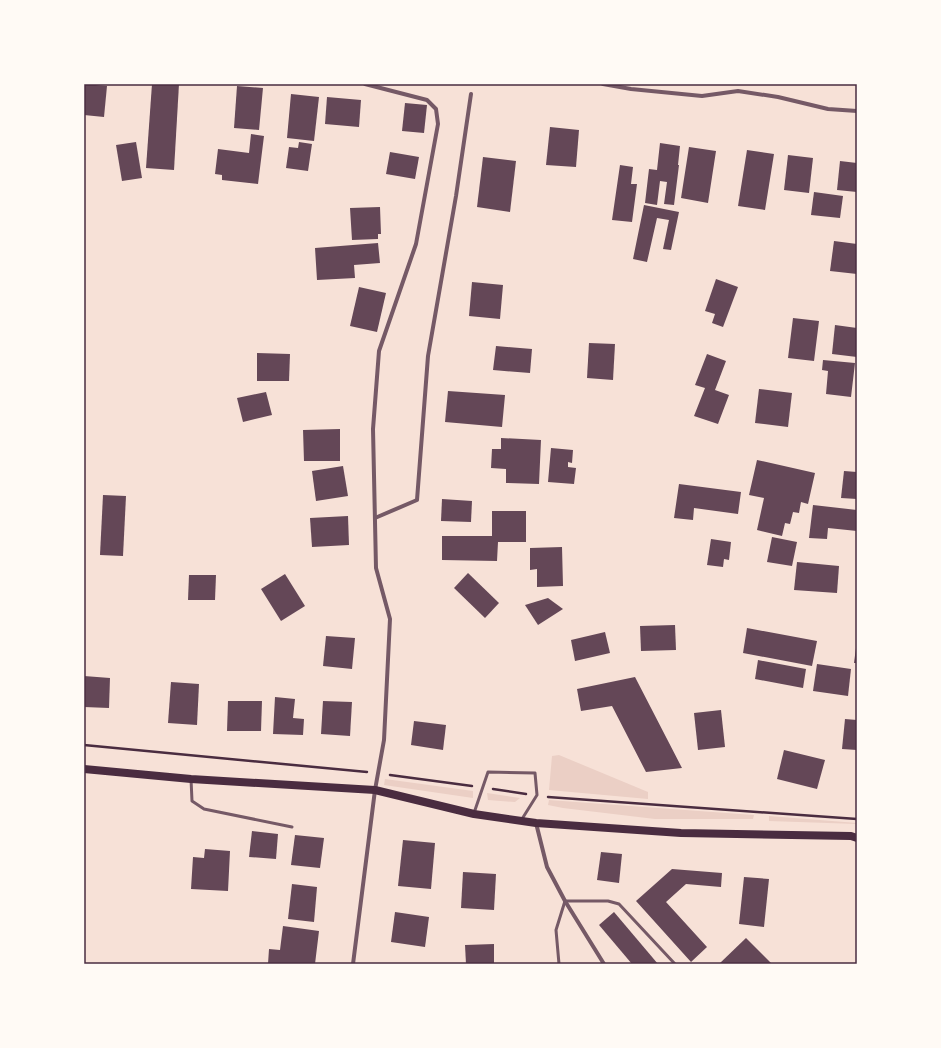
<svg xmlns="http://www.w3.org/2000/svg" width="941" height="1048" viewBox="0 0 941 1048" font-family="Raleway,sans-serif">
<style>
.green{fill:#ebcfc5}
.building{fill:#644757}
.lines{fill:none;stroke-linecap:round;stroke-linejoin:round}
.path{stroke:#4a2c40;stroke-width:2.5}
.service{stroke:#755966;stroke-width:3}
.minor{stroke:#755966;stroke-width:4}
.secondary{stroke:#4a2c40;stroke-width:8}
.neatline{fill:none;stroke:#4a2c40;stroke-width:1.5}
</style>
<rect width="100%" height="100%" fill="#f7e1d7"/>
<g class="green">
<path d="M559,755L648,792V799L549,790L552,756Z"/>
<path d="M385,779L473,791V798L384,785Z"/>
<path d="M487,793L520,798L515,802L488,800Z"/>
<path d="M549,800L754,815L753,819H655L563,808L548,805Z"/>
<path d="M769,816L857,823V824L769,821Z"/>
</g>
<g class="building">
<path d="M84,84L107,86L104,117L84,115Z"/>
<path d="M152,84H179L174,170L146,168Z"/>
<path d="M237,86L263,88L259,130L234,128Z"/>
<path d="M291,94L319,97L314,141L287,138Z"/>
<path d="M327,97L361,100L359,127L325,124Z"/>
<path d="M405,103L427,105L424,133L402,131Z"/>
<path d="M550,127L579,130L576,167L546,165Z"/>
<path d="M251,134L264,136L258,184L222,180V175L215,174L218,149L249,153Z"/>
<path d="M136,142L142,178L122,181L116,145Z"/>
<path d="M299,142L312,144L308,171L286,168L289,147L298,148Z"/>
<path d="M660,143L680,146L678,165H679L674,205L664,204L667,182L660,181L657,205L645,203L649,169L657,170Z"/>
<path d="M689,147L716,151L708,203L681,198Z"/>
<path d="M747,150L774,154L765,210L738,206Z"/>
<path d="M390,152L419,157L415,179L386,174Z"/>
<path d="M788,155L813,158L809,193L784,190Z"/>
<path d="M483,157L516,161L510,212L477,207Z"/>
<path d="M840,161L857,163V192L837,190Z"/>
<path d="M620,165L633,167L631,184H637L632,222L612,220Z"/>
<path d="M814,192L843,196L840,218L811,215Z"/>
<path d="M644,205L679,212L671,250L663,249L669,220L657,218L647,262L633,259Z"/>
<path d="M380,207L381,234H378V239L352,240L350,208Z"/>
<path d="M834,241L857,244V274L830,271Z"/>
<path d="M378,243L380,263L354,265L355,278L317,280L315,248Z"/>
<path d="M716,279L738,287L723,327L712,323L715,314L705,311Z"/>
<path d="M472,282L503,285L500,319L469,316Z"/>
<path d="M359,287L386,293L377,332L350,326Z"/>
<path d="M793,318L819,321L814,361L788,358Z"/>
<path d="M835,325L857,328V357L832,354Z"/>
<path d="M589,343L615,344L613,380L587,378Z"/>
<path d="M496,346L532,349L530,373L493,370Z"/>
<path d="M257,353L290,354L289,381H257Z"/>
<path d="M707,354L726,361L715,390L729,395L718,424L694,416L705,388L695,385Z"/>
<path d="M823,360L855,363L851,397L826,394L828,371L822,370Z"/>
<path d="M759,389L792,393L788,427L755,423Z"/>
<path d="M448,391L505,395L502,427L445,422Z"/>
<path d="M266,392L272,415L243,422L237,398Z"/>
<path d="M340,429V461H304L303,430Z"/>
<path d="M501,438L541,440L539,484L506,483V469L491,468L492,449H501Z"/>
<path d="M551,448L573,450L572,463L568,462V467L576,468L574,484L548,482Z"/>
<path d="M757,460L815,473L808,504L801,502L799,513L793,512L790,524L785,523L782,536L757,530L764,498L749,495Z"/>
<path d="M343,466L348,496L316,501L312,471Z"/>
<path d="M844,471L857,472V499L841,498Z"/>
<path d="M679,484L741,492L738,514L694,508L693,520L674,518Z"/>
<path d="M103,495L126,496L123,556L100,555Z"/>
<path d="M442,499L472,501L471,522L441,521Z"/>
<path d="M813,505L857,510V531L828,528L827,539L809,538Z"/>
<path d="M492,511H526V542H498L497,561L442,560V536H492Z"/>
<path d="M348,516L349,545L312,547L310,518Z"/>
<path d="M772,537L797,542L792,566L767,562Z"/>
<path d="M711,539L731,542L729,560L724,559L723,567L707,565Z"/>
<path d="M562,547L563,586L537,587V569L530,570V548Z"/>
<path d="M797,562L839,566L837,593L794,590Z"/>
<path d="M468,573L499,603L485,618L454,588Z"/>
<path d="M285,574L305,606L281,621L261,589Z"/>
<path d="M189,575H216L215,600H188Z"/>
<path d="M548,598L563,609L538,625L525,605Z"/>
<path d="M675,625L676,650L641,651L640,626Z"/>
<path d="M747,628L817,641L812,666L743,653Z"/>
<path d="M605,632L610,653L575,661L571,640Z"/>
<path d="M326,636L355,638L352,669L323,666Z"/>
<path d="M856,648L857,663H854Z"/>
<path d="M758,660L806,669L803,688L755,679Z"/>
<path d="M817,664L851,669L848,696L813,691Z"/>
<path d="M84,676L110,678L109,708L84,707Z"/>
<path d="M635,677L682,768L646,772L612,706L581,711L577,689Z"/>
<path d="M171,682L199,684L197,725L168,723Z"/>
<path d="M275,697L295,699L293,718L304,719L303,735L273,734Z"/>
<path d="M228,701H262L261,731H227Z"/>
<path d="M323,701L352,702L350,736L321,734Z"/>
<path d="M721,710L725,747L698,750L694,713Z"/>
<path d="M845,719L857,720V750L842,749Z"/>
<path d="M414,721L446,725L443,750L411,745Z"/>
<path d="M784,750L825,760L817,789L777,779Z"/>
<path d="M252,831L278,834L276,859L249,857Z"/>
<path d="M295,835L324,838L320,868L291,865Z"/>
<path d="M403,840L435,843L431,889L398,886Z"/>
<path d="M205,849L230,851L228,891L191,889L193,857L204,858Z"/>
<path d="M601,852L622,854L619,883L597,880Z"/>
<path d="M672,869L722,873L721,887L686,884L666,902L707,947L691,962L636,901Z"/>
<path d="M463,872L496,874L494,910L461,908Z"/>
<path d="M744,877L769,879L764,927L739,924Z"/>
<path d="M292,884L317,887L314,922L288,919Z"/>
<path d="M395,912L429,917L425,947L391,942Z"/>
<path d="M614,912L658,964H632L599,925Z"/>
<path d="M283,926L319,931L315,964H268L269,949L280,950Z"/>
<path d="M746,938L772,964H719Z"/>
<path d="M494,944V964H466L465,945Z"/>
</g>
<g class="lines">
<g class="path">
<path d="M84,745L367,772"/>
<path d="M390,775L472,786"/>
<path d="M493,789L526,794"/>
<path d="M548,797L857,819"/>
</g>
<g class="service">
<path d="M191,779L192,801L204,809L292,827"/>
<path d="M474,813L488,772L535,773L537,795L522,819"/>
<path d="M559,964L556,930L565,901H608L619,904L675,964"/>
</g>
<g class="minor">
<path d="M603,84L631,89L702,96L738,91L778,97L828,109L857,111"/>
<path d="M375,518L417,500L428,356L456,196L471,94"/>
<path d="M536,823L547,867L565,901L604,964"/>
<path d="M353,964L375,790L384,740L390,619L376,568L373,429L379,351L416,244L438,124L436,109L427,100L365,84"/>
</g>
<path class="secondary" d="M84,769L191,779L375,790L474,814L536,823L681,833L851,836L857,838"/>
</g>
<rect width="941" height="1048" fill="none" stroke="#fffaf5" stroke-width="170"/>
<rect x="85" y="85" width="771" height="878" class="neatline"/>
</svg>
